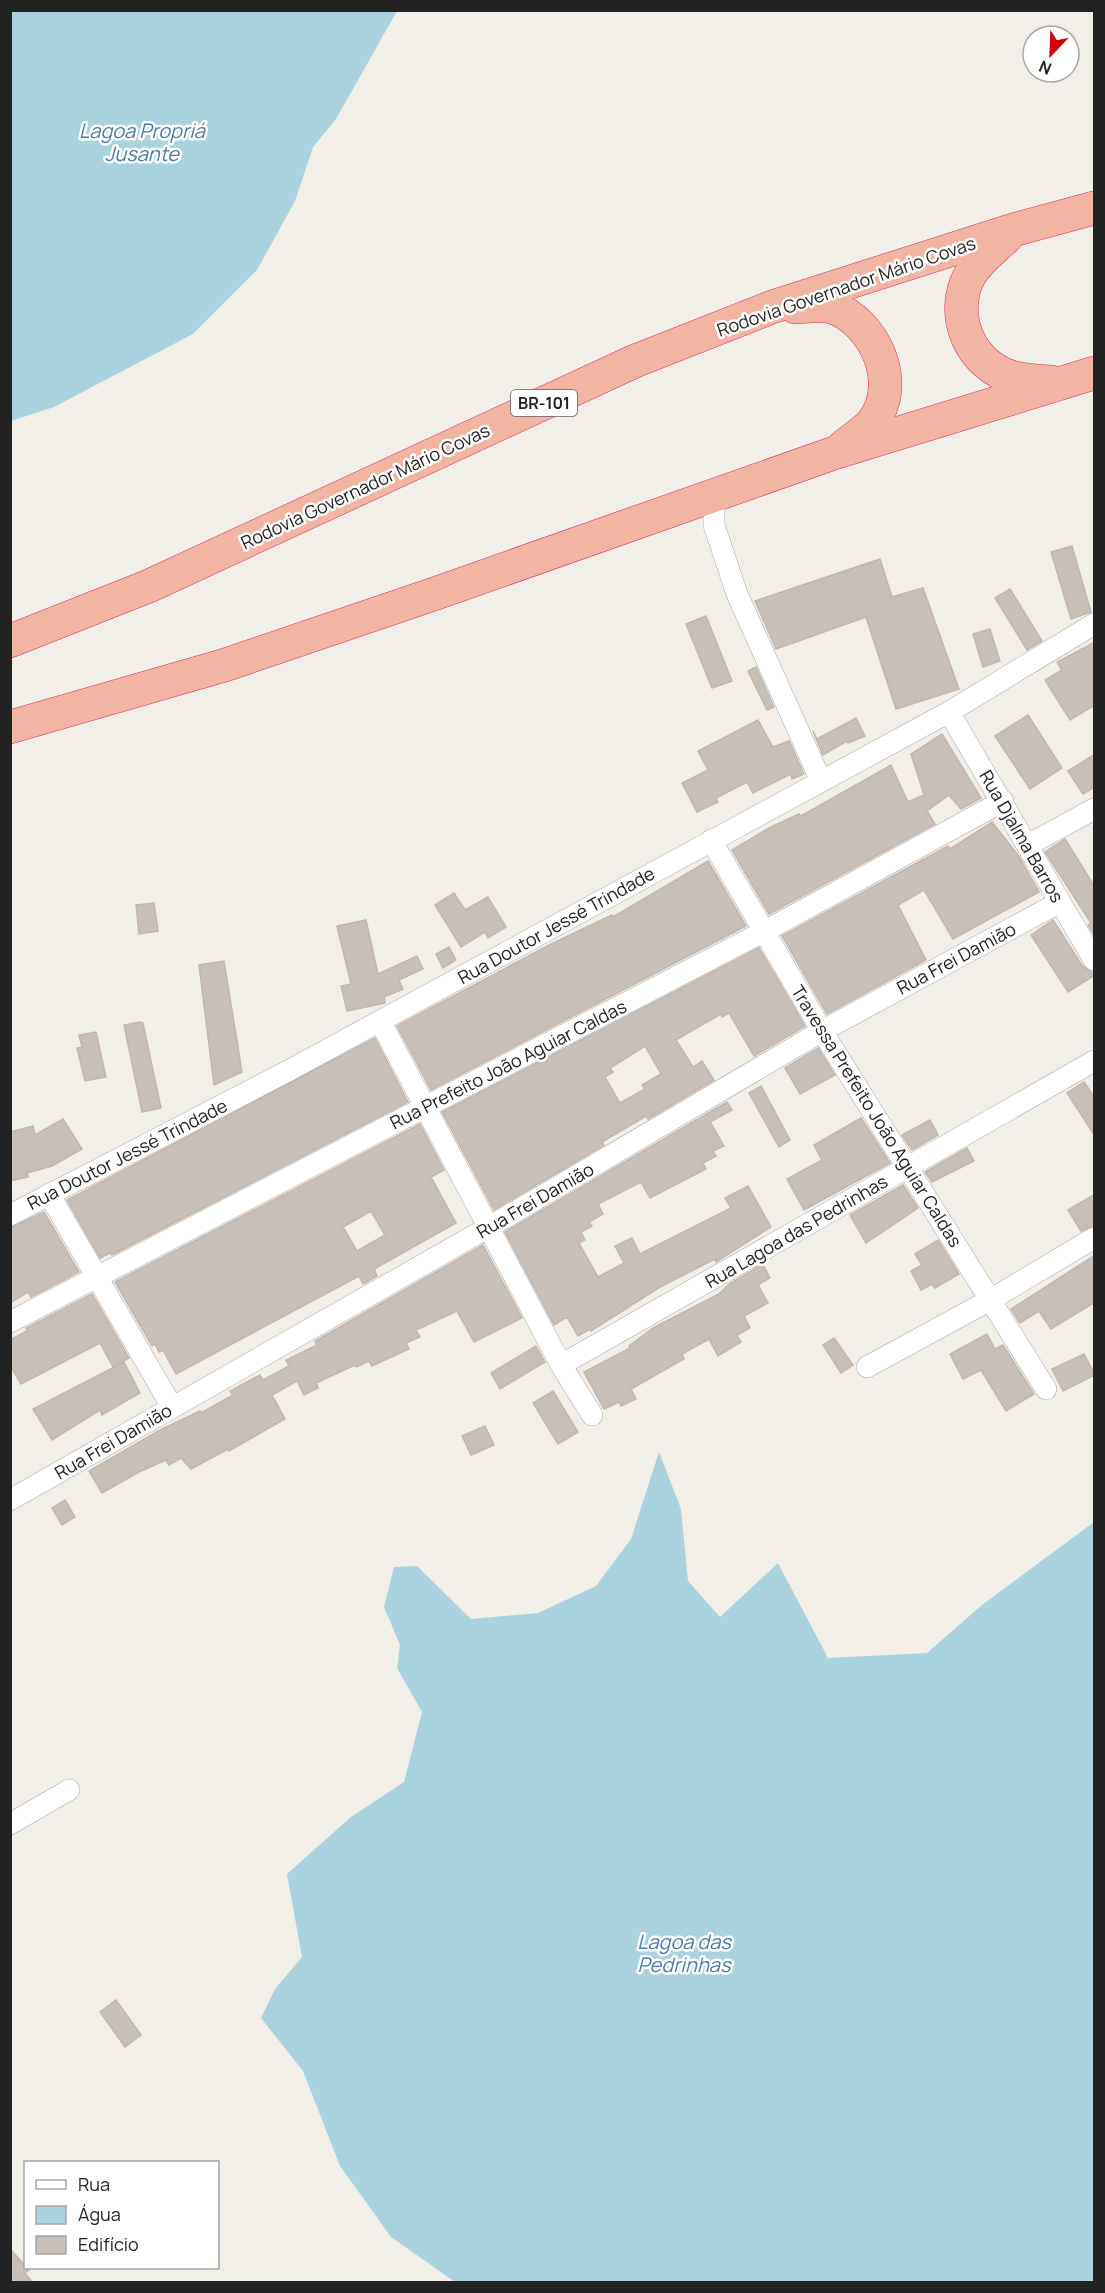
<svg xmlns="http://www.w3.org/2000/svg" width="1105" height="2293" viewBox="0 0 1105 2293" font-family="Manrope,sans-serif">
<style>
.water{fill:#aad3df}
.building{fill:#c7bfb8;stroke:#c4b6ab;stroke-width:1.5;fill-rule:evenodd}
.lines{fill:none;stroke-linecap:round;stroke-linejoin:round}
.minor-casing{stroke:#a9a9a9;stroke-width:22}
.trunk-casing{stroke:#dc2a67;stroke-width:34}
.minor{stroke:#fff;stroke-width:21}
.trunk{stroke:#f2b4a3;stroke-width:33}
.labels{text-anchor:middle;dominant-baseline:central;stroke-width:5;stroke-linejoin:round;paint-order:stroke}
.shield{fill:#fff;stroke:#646464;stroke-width:1.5}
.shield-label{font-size:16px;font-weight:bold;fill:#222}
.street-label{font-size:18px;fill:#222;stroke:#fff}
.water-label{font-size:20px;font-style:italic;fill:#4a7aab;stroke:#fff}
</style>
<rect width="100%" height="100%" fill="#f2efe9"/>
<g class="water">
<path d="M11,10L397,11L336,119L313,147L295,201L257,270L193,334L54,407L11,421Z"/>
<path d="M659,1452L681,1509L688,1581L720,1617L778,1563L828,1658L927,1653L982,1605L1094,1522V2282H455L391,2237L340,2166L303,2071L261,2018L275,1989L302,1957L287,1874L351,1817L404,1782L422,1712L397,1668L400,1645L384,1607L394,1567L417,1566L471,1619L538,1613L596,1586L631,1539Z"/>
</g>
<g class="building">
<path d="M1072,546L1091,612L1071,619L1051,552Z"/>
<path d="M880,559L892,597L923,588L959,689L896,709L866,617L776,649L755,601Z"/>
<path d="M1010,589L1042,641L1027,650L995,598Z"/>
<path d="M706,616L732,681L712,688L686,624Z"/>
<path d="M990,629L1000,661L983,667L973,634Z"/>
<path d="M1095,642V705L1070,720L1045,680L1062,670L1057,662Z"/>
<path d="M756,667L774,707L767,710L748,671Z"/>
<path d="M1028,715L1062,768L1030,789L995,736Z"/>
<path d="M856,718L865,736L848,743L847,741L823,755L813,731L817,739Z"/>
<path d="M758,720L773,747L789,741L804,774L792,779L791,774L753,793L747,782L716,798L718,802L697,812L682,783L708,770L698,751Z"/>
<path d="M942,734L981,798L961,809L949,795L927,811L935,824L769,914L732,850L769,828L799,814L801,816L891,765L908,802L924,795L911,754Z"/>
<path d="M1095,754V787L1083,794L1068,771Z"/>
<path d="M992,822L1018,855L1039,892L953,939L924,890L898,905L926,960L827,1014L782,936L948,846L950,849Z"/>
<path d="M1065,839L1095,887V936L1088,925L1091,923L1045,852Z"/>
<path d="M708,861L746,926L431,1090L397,1026L551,944L612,915L613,917Z"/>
<path d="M454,893L465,910L488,897L506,927L488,938L485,932L461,947L435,905Z"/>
<path d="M154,903L158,931L139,934L136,905Z"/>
<path d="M366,920L378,974L417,956L423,969L399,980L403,989L384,997L385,1003L347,1011L341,986L351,984L337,926Z"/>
<path d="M1053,920L1083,967L1095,973V975L1068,992L1031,935Z"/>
<path d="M449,947L456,960L443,968L436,954Z"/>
<path d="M759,948L805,1026L754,1056L729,1013L722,1017L721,1014L686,1034L676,1040L693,1067L702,1061L714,1080L648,1119L646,1116L602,1142L604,1145L494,1210L442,1112ZM645,1046L661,1074L642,1085L645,1089L620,1103L605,1077L613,1072L610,1068Z"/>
<path d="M224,961L242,1072L214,1085L199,965Z"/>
<path d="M140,1022L143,1023L161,1108L142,1112L124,1025Z"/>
<path d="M96,1032L106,1077L85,1081L77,1048L82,1047L79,1035Z"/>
<path d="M375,1038L408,1102L112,1255L110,1253L100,1258L67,1200Z"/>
<path d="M818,1048L835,1075L800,1094L785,1068Z"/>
<path d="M1084,1082L1095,1098V1136L1067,1093Z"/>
<path d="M761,1086L790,1140L779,1147L749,1093Z"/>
<path d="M727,1102L732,1110L710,1122L724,1146L713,1151L716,1156L703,1163L706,1169L650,1198L641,1182L598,1204L603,1214L589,1222L592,1226L581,1232L585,1240L579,1243L598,1277L624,1263L615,1246L632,1238L640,1254L731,1208L725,1198L748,1186L771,1227L716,1262L715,1259L660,1287L591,1331L590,1329L578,1336L567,1317L554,1325L505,1232Z"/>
<path d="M861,1118L890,1163L804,1210L787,1179L822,1160L814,1145Z"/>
<path d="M63,1119L82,1149L52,1166L27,1173L28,1177L10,1181V1132L33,1126L35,1135Z"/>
<path d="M930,1120L938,1135L912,1150L902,1135Z"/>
<path d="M420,1124L444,1170L431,1177L456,1223L374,1269L377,1276L363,1284L359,1276L176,1374L163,1350L159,1352L155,1344L152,1346L115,1282ZM371,1211L385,1235L357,1251L343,1227Z"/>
<path d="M967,1148L974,1161L932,1182L925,1172Z"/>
<path d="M903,1185L918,1208L866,1243L850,1215Z"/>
<path d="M1095,1194V1225L1081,1231L1068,1210Z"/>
<path d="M44,1212L79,1272L31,1297L28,1292L10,1303V1228Z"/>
<path d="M938,1240L959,1274L935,1288L932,1284L921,1290L911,1271L922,1265L915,1254Z"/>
<path d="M483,1245L522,1318L474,1342L457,1311L416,1330L420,1337L406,1343L409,1349L372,1366L369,1361L356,1367L355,1365L316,1383L318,1388L304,1395L297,1381L272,1395L285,1419L229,1451L228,1449L191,1469L181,1458L169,1465L166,1460L139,1472L102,1493L89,1471L160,1430L200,1411L201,1413L233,1395L230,1391L260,1375L263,1380L289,1366L286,1360L317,1345L315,1341Z"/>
<path d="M1095,1255V1302L1051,1329L1039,1311L1020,1323L1011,1309Z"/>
<path d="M763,1264L770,1278L758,1285L768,1303L744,1316L750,1328L737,1335L741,1342L718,1356L709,1339L682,1354L684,1359L631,1389L636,1399L621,1406L619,1402L604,1409L584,1372L630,1348L629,1346L653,1328L719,1294L729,1284Z"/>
<path d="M92,1294L129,1358L113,1367L100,1343L21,1384L10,1365V1340L27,1331L26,1328Z"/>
<path d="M987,1334L995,1349L1003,1345L1034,1394L1006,1411L981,1370L963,1379L950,1354Z"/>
<path d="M834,1338L853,1365L841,1373L823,1345Z"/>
<path d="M536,1346L545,1362L500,1389L491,1373Z"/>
<path d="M1084,1354L1095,1375L1063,1391L1052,1369Z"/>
<path d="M124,1362L140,1393L102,1415L100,1410L52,1440L33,1409Z"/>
<path d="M553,1391L578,1432L558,1444L533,1403Z"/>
<path d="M485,1426L494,1445L471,1455L462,1436Z"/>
<path d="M65,1500L75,1517L62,1525L52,1508Z"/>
<path d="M116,2000L141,2035L125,2047L100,2012Z"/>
<path d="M10,2249L29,2270L25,2273L33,2283H10Z"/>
</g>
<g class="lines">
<g class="minor-casing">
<g id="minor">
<path d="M714,497V525L737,594L821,781"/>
<path d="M949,712L1094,960"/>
<path d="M711,840L822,1031L1046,1389"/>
<path d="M1028,845L1094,809"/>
<path d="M380,1021L561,1365L592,1415"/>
<path d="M49,1194L172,1407"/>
<path d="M10,1215L288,1071L949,712L1094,624"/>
<path d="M10,1322L765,931L1003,801"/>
<path d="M561,1365L1094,1061"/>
<path d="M867,1367L990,1300L1094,1238"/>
<path d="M10,1500L489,1227L822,1031L1060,902"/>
<path d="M10,1824L69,1790"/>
</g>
</g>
<g class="trunk-casing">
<g id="trunk">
<path d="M1008,235C995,249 979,259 970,275C948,314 970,367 1015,378C1026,381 1039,381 1051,382"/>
<path d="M795,307C806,307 821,304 832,307C875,322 903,384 872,423C864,432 852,439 843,447"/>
<path d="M10,641L149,586L635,361L772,307L1013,230L1094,208"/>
<path d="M10,727L225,665L431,595L834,453L1094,373"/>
</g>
</g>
<use href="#minor" class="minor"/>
<use href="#trunk" class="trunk"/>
</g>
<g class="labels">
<rect class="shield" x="511" y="390" width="66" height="26" rx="4.5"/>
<g class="shield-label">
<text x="544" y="403">BR-101</text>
</g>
<g class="street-label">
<text transform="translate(846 286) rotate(-19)">Rodovia Governador Mário Covas</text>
<text transform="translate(365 486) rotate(-25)">Rodovia Governador Mário Covas</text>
<text transform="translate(1022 836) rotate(60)">Rua Djalma Barros</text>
<text transform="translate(556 925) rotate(-29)">Rua Doutor Jessé Trindade</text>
<text transform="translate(956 958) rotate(-28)">Rua Frei Damião</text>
<text transform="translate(508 1064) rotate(-27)">Rua Prefeito João Aguiar Caldas</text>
<text transform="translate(877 1116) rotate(58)">Travessa Prefeito João Aguiar Caldas</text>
<text transform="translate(127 1154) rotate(-27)">Rua Doutor Jessé Trindade</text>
<text transform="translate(535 1200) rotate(-30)">Rua Frei Damião</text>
<text transform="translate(796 1231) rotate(-30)">Rua Lagoa das Pedrinhas</text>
<text transform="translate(113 1441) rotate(-30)">Rua Frei Damião</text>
</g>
<g class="water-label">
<text x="142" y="130">Lagoa Propriá<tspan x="142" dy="23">Jusante</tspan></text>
<text x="684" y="1941">Lagoa das<tspan x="684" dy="23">Pedrinhas</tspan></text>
</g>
</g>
<rect width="1105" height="2293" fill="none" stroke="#222222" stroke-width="24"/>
<rect x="24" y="2161" width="195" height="108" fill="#ffffff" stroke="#a7a7a7" stroke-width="1.5"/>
<rect x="36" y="2180" width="30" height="9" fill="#ffffff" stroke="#a7a7a7" stroke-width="1.5"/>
<text x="78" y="2191" font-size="18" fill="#222222">Rua</text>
<rect x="36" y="2206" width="30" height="18" fill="#aad3df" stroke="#a7a7a7" stroke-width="1.5"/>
<text x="78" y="2221" font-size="18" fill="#222222">Água</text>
<rect x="36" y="2236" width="30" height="18" fill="#c7bfb8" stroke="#a7a7a7" stroke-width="1.5"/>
<text x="78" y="2251" font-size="18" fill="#222222">Edifício</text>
<g transform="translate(1051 54) rotate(203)"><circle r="28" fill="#ffffff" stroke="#a7a7a7" stroke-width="1.5"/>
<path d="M0-4.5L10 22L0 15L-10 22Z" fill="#d40000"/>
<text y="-9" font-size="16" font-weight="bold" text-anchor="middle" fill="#222222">N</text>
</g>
</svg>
